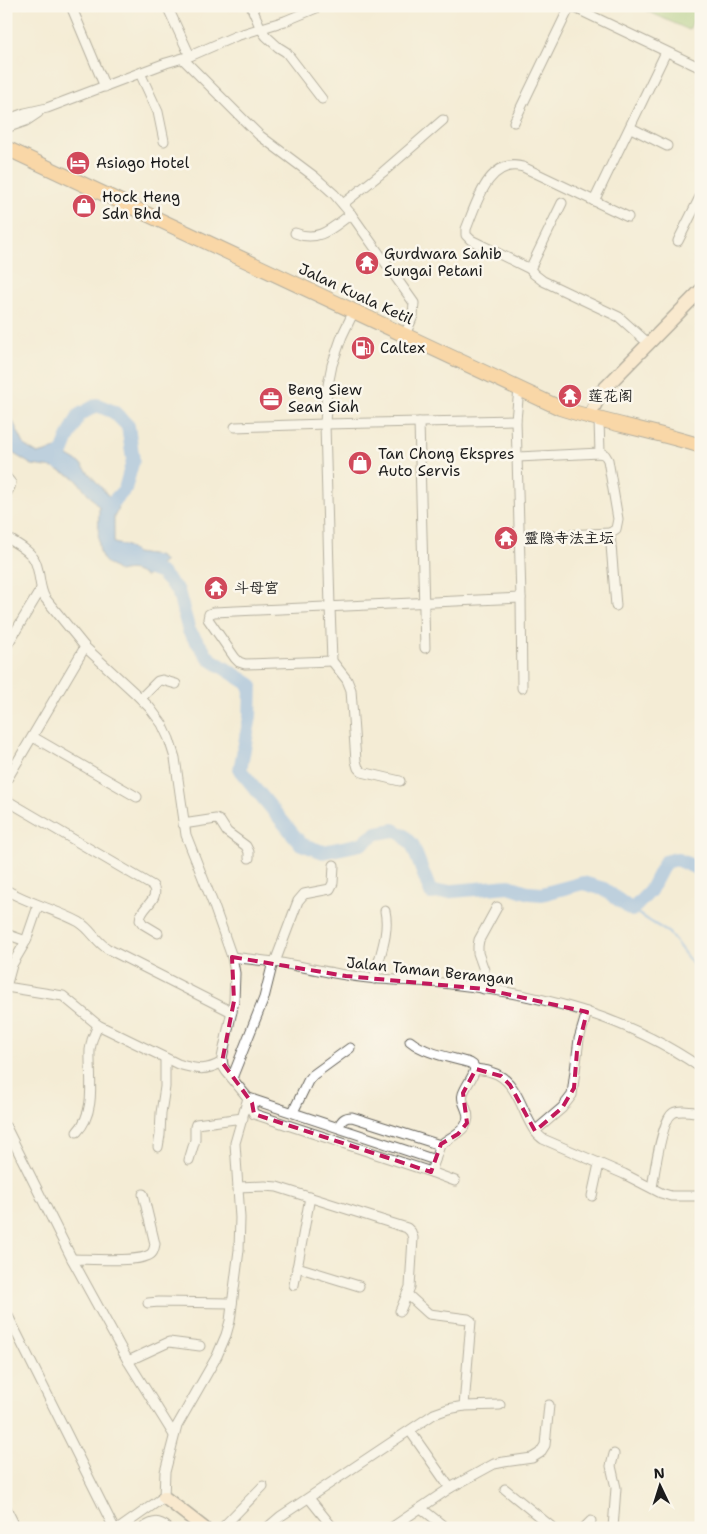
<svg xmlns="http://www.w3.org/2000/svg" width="707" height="1534" viewBox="0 0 707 1534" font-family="'Shantell Sans','LXGW WenKai TC',sans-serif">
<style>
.green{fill:#9ac674;stroke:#5b7148}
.water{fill:#7bade7;stroke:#4c6482}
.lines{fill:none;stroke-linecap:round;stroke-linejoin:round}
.stream{stroke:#7bade7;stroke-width:2.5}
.river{stroke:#7bade7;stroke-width:14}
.street-casing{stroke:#68655d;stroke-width:11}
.secondary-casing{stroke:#68655d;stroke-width:15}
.primary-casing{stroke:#68655d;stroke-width:16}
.street{stroke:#fff;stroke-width:9}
.secondary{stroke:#ffe4c6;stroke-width:12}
.primary{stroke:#febc70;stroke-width:14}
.marked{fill:none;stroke:#c2185b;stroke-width:4;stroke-dasharray:10 6;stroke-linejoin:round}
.labels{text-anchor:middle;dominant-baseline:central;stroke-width:5;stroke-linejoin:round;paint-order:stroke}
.poi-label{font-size:15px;fill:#1c1c1c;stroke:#fbf7ec;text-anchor:start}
.street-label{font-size:15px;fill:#1c1c1c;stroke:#fbf7ec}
</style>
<rect width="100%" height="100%" fill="#fbf7ec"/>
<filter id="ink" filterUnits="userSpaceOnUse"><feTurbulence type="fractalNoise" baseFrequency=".02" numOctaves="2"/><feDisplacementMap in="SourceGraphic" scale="10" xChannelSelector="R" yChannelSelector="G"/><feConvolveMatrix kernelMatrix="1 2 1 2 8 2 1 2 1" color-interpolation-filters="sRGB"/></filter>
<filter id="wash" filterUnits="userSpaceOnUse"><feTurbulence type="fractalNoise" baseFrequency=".0096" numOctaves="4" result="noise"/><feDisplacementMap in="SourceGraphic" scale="20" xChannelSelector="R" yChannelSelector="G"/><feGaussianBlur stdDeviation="1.12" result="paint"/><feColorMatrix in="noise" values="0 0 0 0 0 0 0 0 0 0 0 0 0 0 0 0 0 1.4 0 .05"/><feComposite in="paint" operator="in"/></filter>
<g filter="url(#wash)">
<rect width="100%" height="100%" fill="#f4ecd6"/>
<path class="green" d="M636,6H700L689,30Z"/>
<path class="water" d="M6,407L25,446L38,454L56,449L80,463L119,508L114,517V543L127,546L136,553L158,556L165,561L146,577C137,570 130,569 119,572C115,568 106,564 103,559C96,549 99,520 99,507L75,478L54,468L32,465L6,449Z"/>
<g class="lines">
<path class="stream" d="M632,910L669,933L694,966L701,971"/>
<g class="river">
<path d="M58,463L67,440L79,415L97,405L114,412L128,426L133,460L125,489L107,508"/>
<path d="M137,564L161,573L178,591L189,631L210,659L251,685L250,717L240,770L301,844L323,852L361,844L377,833L394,830L403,835L412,844L431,893L509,886L530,893L542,894L583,883L604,889L632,910L650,891L665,862L676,859L701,870"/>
</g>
</g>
</g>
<g filter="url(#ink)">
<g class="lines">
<g class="street-casing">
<g id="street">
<path d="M71,6L105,87"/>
<path d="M167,6L190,56"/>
<path d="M251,6L261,29L266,36L278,47L286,52L322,99"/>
<path d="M571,6L701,68"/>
<path d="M183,59L259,135L315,177L334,194L351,214L414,303L413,316L405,335"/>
<path d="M140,73L158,112L164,141"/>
<path d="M6,120L25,113L47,108L166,63L190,56L236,36L285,21L321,6"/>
<path d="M514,122L570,6"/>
<path d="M6,128L26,121L38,113"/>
<path d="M631,128L667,146"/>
<path d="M594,201L666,52"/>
<path d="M562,203L530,269L534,274L543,281L619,317L648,343"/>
<path d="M343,204L383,172L443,120"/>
<path d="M295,233C319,243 333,227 351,214"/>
<path d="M678,241L701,195"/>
<path d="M530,269L471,240L466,235V229C476,205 488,157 523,167L628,217"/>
<path d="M354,311L342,336L332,365L327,390L325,424L330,607L332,661L347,680L351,690L356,761L358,768L362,772L400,781"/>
<path d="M519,389L516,420L521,598L522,688"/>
<path d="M599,420L600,453"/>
<path d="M419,422L425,648"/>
<path d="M235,427L325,424L516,420"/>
<path d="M518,457L600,453L605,455L608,460L618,519L616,529L610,533"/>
<path d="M6,477L11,483L10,487L6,494"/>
<path d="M6,537C15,543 29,550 34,559C41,571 38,586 45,598L85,647L137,695L150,708L162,724L169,739L175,758L186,835L214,906L232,957L235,973L234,1001L222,1058L223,1066L226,1071L248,1098L435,1160"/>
<path d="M520,537L610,533L616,606"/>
<path d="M6,647L41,589"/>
<path d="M332,661L245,664L239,662L235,658L208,619L209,614L214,612L521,598"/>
<path d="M141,698L158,681L162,680L176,684"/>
<path d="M33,737L137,797"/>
<path d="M6,781L85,647"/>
<path d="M6,800L153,886C161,900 140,907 140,920L143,924L158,933"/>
<path d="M183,824L216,819L220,821L227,832L246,846L249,852V858"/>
<path d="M6,890C30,904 57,910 79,922C91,929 96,942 108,949L232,1012"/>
<path d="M6,934L26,941"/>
<path d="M232,957C246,959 260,960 274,962C303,966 331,974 360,977C390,981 421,980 451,984C539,994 627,1016 701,1068"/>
<path d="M275,962L298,901L304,894L330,889L333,883L334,865"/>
<path d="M374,979C379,957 390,933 385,911"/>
<path d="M6,987L63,996L98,1025L178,1064C195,1069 206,1072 222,1062"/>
<path d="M6,987L12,965L26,941L38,906"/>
<path d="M484,989V970L478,953V946L479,940L497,907"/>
<path d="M410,1041C426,1054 450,1057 470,1063L473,1065L475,1069C473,1078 466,1085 463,1094C461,1100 464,1103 466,1109C475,1129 450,1136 439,1146"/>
<path d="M475,1069C480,1070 486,1070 491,1072C511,1077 519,1099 527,1117C531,1125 535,1134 543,1139L624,1174L661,1193L671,1196H701"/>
<path d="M232,1078L264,998L273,962"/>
<path d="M252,1099V1110L254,1114L431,1172L439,1148L437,1144L352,1117C344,1117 342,1120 338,1127"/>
<path d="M293,1112L308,1081L313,1075L350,1048"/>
<path d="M6,1127L72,1259L128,1361L174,1435"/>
<path d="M535,1131L562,1108L572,1095L579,1039L587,1012"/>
<path d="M77,1132C97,1111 89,1077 90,1050L92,1040L98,1025"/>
<path d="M158,1147L160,1135L161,1113L165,1087V1058"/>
<path d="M189,1160L195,1140V1127L196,1124L243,1118"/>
<path d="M431,1172L455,1181"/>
<path d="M238,1187L265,1186L277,1187L407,1228L411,1232L413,1238L410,1287L400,1311"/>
<path d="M652,1188C654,1175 662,1119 673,1113C680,1109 693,1112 701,1113"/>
<path d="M592,1196L599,1164"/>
<path d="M72,1259C88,1259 135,1262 147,1256C153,1254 154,1250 155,1244L143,1194"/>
<path d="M297,1267L359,1286"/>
<path d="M294,1285L310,1197"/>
<path d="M148,1303L159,1302L232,1303"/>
<path d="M6,1312L114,1528"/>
<path d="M128,1361L169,1342L200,1346"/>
<path d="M464,1406L500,1405"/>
<path d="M410,1431L450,1488"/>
<path d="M505,1489L553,1528"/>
<path d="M309,1498L333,1528"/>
<path d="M6,1508L16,1528"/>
<path d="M421,1508L446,1528"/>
<path d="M120,1528L164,1497L165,1472L177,1426L217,1356L226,1335L230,1321L239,1250L240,1218L235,1143L248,1098"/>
<path d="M143,1528C153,1521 158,1520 168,1528"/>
<path d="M222,1528L263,1486"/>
<path d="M267,1528L281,1516L434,1414L448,1409L464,1406L471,1321L468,1319L429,1314L407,1294"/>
<path d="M391,1528L450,1488L494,1464L504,1462L532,1458L540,1453L545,1445L549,1405"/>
<path d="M584,1528L591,1521"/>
<path d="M613,1528L616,1488L611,1466L614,1454"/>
</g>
</g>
<g class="secondary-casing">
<g id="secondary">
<path d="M589,417L602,391L701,290"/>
<path d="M164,1497L204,1528"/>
</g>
</g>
<g class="primary-casing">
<path id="primary" d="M6,148L560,408C606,423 654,431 701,446"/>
</g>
<use href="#street" class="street"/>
<use href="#secondary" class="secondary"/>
<use href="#primary" class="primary"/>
</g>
</g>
<path d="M0 0H707V1534H0ZM232,957L346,976L484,989L587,1012L577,1051L574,1088L562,1108L535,1131L510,1085L501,1076L476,1069L463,1093L467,1123L458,1134L441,1144L431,1172L254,1114L252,1103L222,1062L234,1001Z" fill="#f4ecd6" fill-opacity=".55" fill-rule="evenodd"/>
<path class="marked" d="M232,957L346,976L484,989L587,1012L577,1051L574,1088L562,1108L535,1131L510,1085L501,1076L476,1069L463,1093L467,1123L458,1134L441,1144L431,1172L254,1114L252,1103L222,1062L234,1001Z"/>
<defs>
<g id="hotel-disc" transform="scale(1.25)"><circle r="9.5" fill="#d1495b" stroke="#fbf7ec"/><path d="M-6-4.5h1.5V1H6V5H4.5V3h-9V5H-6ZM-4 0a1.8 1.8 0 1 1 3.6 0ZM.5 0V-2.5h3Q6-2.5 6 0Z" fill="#fff"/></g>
<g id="shop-disc" transform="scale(1.25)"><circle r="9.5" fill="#d1495b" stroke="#fbf7ec"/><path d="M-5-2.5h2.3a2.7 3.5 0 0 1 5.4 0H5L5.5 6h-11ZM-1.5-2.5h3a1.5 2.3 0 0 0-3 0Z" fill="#fff"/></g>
<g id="temple-disc" transform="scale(1.25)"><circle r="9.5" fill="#d1495b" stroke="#fbf7ec"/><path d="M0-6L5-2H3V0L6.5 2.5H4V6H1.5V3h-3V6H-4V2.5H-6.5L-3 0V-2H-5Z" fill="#fff"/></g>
<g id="fuel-disc" transform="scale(1.25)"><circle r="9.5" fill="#d1495b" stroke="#fbf7ec"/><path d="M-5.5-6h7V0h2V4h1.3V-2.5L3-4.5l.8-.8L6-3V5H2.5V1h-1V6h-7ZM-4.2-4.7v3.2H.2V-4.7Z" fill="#fff"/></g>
<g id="office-disc" transform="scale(1.25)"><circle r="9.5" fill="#d1495b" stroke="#fbf7ec"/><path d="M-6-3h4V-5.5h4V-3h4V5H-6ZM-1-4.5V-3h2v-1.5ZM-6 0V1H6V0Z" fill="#fff"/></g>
</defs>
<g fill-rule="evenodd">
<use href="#hotel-disc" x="78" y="163"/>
<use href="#shop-disc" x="84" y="206"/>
<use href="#temple-disc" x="367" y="263"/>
<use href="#fuel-disc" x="363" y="348"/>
<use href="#temple-disc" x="570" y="396"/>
<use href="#office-disc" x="271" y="399"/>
<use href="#shop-disc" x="360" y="463"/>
<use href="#temple-disc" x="506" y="538"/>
<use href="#temple-disc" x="216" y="588"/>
</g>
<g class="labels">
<g class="poi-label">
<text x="96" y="163">Asiago Hotel</text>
<text x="102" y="197">Hock Heng<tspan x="102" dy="17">Sdn Bhd</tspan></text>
<text x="384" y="254">Gurdwara Sahib<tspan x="384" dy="17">Sungai Petani</tspan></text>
<text x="380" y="348">Caltex</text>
<text x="288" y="390">Beng Siew<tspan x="288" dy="17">Sean Siah</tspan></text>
<text x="588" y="396">莲花阁</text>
<text x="378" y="454">Tan Chong Ekspres<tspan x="378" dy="17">Auto Servis</tspan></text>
<text x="524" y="538">靈隐寺法主坛</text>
<text x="234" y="588">斗母宫</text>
</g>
<g class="street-label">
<text transform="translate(356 294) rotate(25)">Jalan Kuala Ketil</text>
<text transform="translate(430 971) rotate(6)">Jalan Taman Berangan</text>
</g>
</g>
<rect width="707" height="1534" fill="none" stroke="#fbf7ec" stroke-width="25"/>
<g transform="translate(660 1486) rotate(356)" stroke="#fbf7ec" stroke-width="4" paint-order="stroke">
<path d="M0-4L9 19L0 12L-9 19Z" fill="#1c1c1c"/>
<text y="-8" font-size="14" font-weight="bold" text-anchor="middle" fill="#1c1c1c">N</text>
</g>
</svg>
